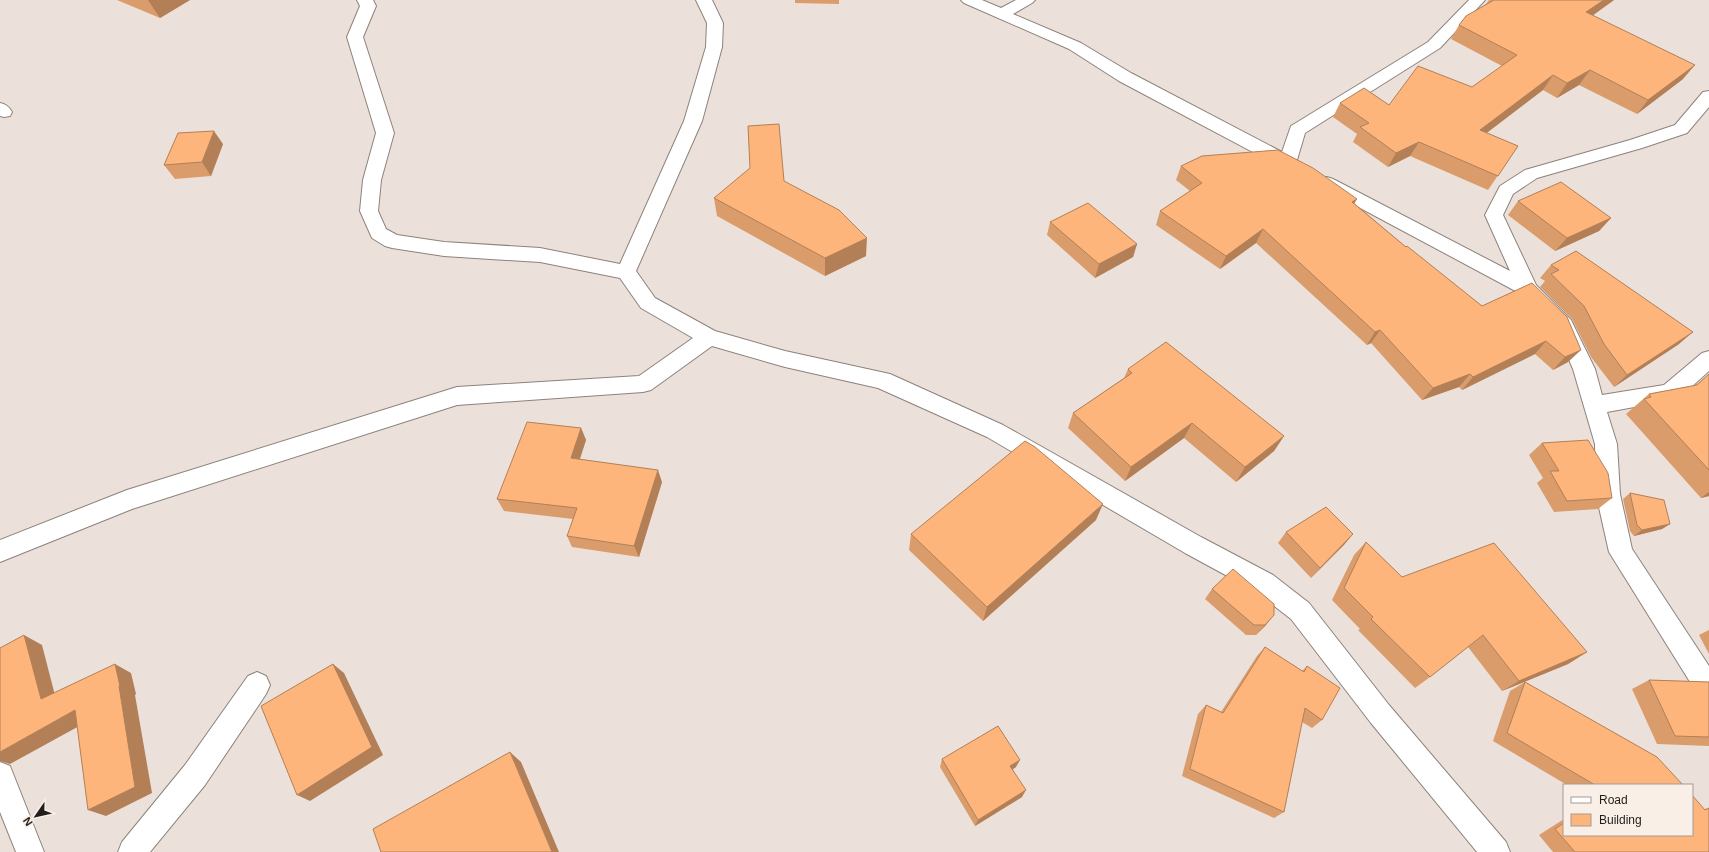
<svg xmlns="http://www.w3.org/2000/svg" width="1709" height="852" viewBox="0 0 1709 852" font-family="Arial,sans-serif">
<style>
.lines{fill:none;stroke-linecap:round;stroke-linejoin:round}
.minor-casing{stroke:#8c827c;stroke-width:2}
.minor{fill:#fff;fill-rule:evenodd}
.wall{fill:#da9c6b}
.shaded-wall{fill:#b27f57}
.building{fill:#feb57c;stroke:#b27f57}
</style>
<rect width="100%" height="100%" fill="#ece1da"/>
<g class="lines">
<g class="minor-casing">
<g id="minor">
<path d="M357,0H373L376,6L363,37L394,133L381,180L378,211L386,229L397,235L444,242L540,248L620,264L684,121L706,47L707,23L696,0H712L723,23L722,47L702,121L636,271L655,298L715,331L785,351L890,374L1003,425L1201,537L1273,575L1309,603L1389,705L1506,842L1510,852H1477L1371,723L1291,619L1255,591L1185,553L987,437L878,388L785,367L712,346L651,390L643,392L457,405L132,509L0,562V540L127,490L457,387L639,376L693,338L641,308L620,278L540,262L444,256L392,248L385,246L372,238L360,211L363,180L376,133L347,37L360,6Z"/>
<path d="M961,0H982L1001,8L1016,0H1035L1032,3L1013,14L1081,43L1131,73L1282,152L1291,126L1428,42L1469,0H1485L1440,48L1305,133L1297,160L1301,165L1298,169L1292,171L1281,167L1119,81L1069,49L964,3Z"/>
<path d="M1709,91V107L1687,133L1642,148L1537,178L1513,194L1503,215L1536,285L1571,320L1595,369L1602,395L1664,385L1702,353L1709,351V371L1678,399L1607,412L1617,444L1620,494L1632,549L1709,666V702L1700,698L1609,552L1596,494L1595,444L1573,369L1556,329L1521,294L1321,187L1318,183L1321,179L1327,177L1333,179L1510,271L1485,215L1500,186L1525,170L1630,140L1675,125L1703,92Z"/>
<path d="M0,103C6,104 9,107 12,112L10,116L4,117L0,116Z"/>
<path d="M257,672L266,676L270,685L266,694L205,785L150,852H118L122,842L185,765L248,676Z"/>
<path d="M0,762L10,766L44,852H16L0,812Z"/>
</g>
</g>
<use href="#minor" class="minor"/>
</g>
<g class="wall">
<path d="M117,0H190L160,18Z"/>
<path d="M795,0H839V4L795,3Z"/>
<path d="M1489,0H1614L1592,15L1683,79L1637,114L1579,85L1557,98L1543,90L1486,133L1518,146L1488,190L1410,156L1388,167L1353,142L1357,134L1333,117L1340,103L1389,105L1472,87L1502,66L1451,39L1459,25L1486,4Z"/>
<path d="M223,144L211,176L175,179L164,165Z"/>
<path d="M1181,166L1357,199L1354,203L1406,247L1482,306L1532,283L1568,362L1553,370L1535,354L1462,390L1459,387L1422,400L1371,343L1367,345L1256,243L1220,269L1156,225L1160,211L1190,191L1176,180Z"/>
<path d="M714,198L866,256L825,276L717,216Z"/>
<path d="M1518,201L1611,218L1599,231L1555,251L1508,215Z"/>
<path d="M1050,222L1137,244L1133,257L1095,278L1047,235Z"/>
<path d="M1551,265L1679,344L1614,387L1591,357L1572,319L1540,287L1545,281L1540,278Z"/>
<path d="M1128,369L1284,436L1274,451L1236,482L1184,438L1125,481L1068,428L1073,413L1124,378Z"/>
<path d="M1709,374V496L1701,498L1626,414L1649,394L1696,385Z"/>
<path d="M581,428L586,440L580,459L662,482L639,557L572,547L567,536L573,519L504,511L497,499Z"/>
<path d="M1542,443L1612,498L1598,509L1554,512L1537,483L1543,478L1529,455Z"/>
<path d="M1630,493L1670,524L1662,529L1634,536L1630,531L1623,499Z"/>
<path d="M1096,520L983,621L909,550L911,534Z"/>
<path d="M1286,532L1353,534L1311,578L1278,543Z"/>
<path d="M1366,542L1402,577L1587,652L1568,664L1502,691L1468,647L1430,677L1415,688L1358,630L1360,629L1332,600L1354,555Z"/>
<path d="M1212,589L1266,625L1256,635H1246L1205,599Z"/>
<path d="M1709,630V654L1699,635Z"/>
<path d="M1265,647L1302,671L1307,666L1322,720L1312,728L1302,722L1284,812L1274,818L1182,776L1198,714L1206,705L1221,712L1257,656Z"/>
<path d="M1649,680L1709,682V746L1657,744L1632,689Z"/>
<path d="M1525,682L1683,785H1567L1493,741L1510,691Z"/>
<path d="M942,759L1016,767L1013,769L1022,797L975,826L940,767Z"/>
<path d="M1709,808V852H1553L1539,835L1564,819V835L1705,809Z"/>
</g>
<g class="shaded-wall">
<path d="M148,0H190L160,18Z"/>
<path d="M1604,0H1614L1577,27L1586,12Z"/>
<path d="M1695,65L1683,79L1637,114L1648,100Z"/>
<path d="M1590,70L1579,85L1557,98L1567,83Z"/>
<path d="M1553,75L1543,90L1471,145L1480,130Z"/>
<path d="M214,131L223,144L211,176L202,162Z"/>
<path d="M1419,142L1410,156L1388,167L1396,153Z"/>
<path d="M1357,199L1349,212L1352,202Z"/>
<path d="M1611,218L1599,231L1555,251L1567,238Z"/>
<path d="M1263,229L1256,243L1220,269L1226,256Z"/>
<path d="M867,238L866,256L825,276V258Z"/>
<path d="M1137,244L1133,257L1095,278L1099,264Z"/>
<path d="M1380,330L1371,343L1367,345L1375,332Z"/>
<path d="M1693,332L1679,344L1614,387L1627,375Z"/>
<path d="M1546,341L1535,354L1462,390L1473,377Z"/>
<path d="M1581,350L1568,362L1553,370L1565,357Z"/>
<path d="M1470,374L1459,387L1422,400L1433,388Z"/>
<path d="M1192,423L1184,438L1125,481L1131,467Z"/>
<path d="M581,428L586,440L576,470L571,458Z"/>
<path d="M1284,436L1274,451L1236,482L1245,467Z"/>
<path d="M658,470L662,482L639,557L634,546Z"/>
<path d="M1709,492V496L1701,498Z"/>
<path d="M1103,504L1096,520L983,621L987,607Z"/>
<path d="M1670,524L1662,529L1634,536L1642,530Z"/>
<path d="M1353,534L1344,545L1311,578L1320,568Z"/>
<path d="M1274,615L1266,625L1256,635Z"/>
<path d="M24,635L42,645L58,707L41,699Z"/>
<path d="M1587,652L1568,664L1502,691L1519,681Z"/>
<path d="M115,664L131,673L136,694L135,695L152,793L106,816L88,810Z"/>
<path d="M333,664L344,673L383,755L310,801L297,795Z"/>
<path d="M75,710L92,719L10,764L0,761V752Z"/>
<path d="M510,752L521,762L559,852H552Z"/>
<path d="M1020,760L1016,767L1007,773L1010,766Z"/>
<path d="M1026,790L1022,797L975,826L978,820Z"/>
</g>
<g class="building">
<path d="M1494,0H1604L1586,12L1695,65L1648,100L1590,70L1567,83L1553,75L1480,130L1518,146L1498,176L1419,142L1396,153L1360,127L1369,123L1340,103L1364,88L1389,105L1418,66L1472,87L1517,55L1459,25L1466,16Z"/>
<path d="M779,124L784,181L839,210L867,238L825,258L714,198L750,168L748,126Z"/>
<path d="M214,131L202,162L164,165L178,133Z"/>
<path d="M1278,150L1313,168L1357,199L1352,202L1406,247L1407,246L1482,306L1532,283L1567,317L1581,350L1565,357L1546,341L1473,377L1470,374L1433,388L1380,330L1375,332L1263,229L1226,256L1160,211L1202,183L1181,166L1202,156Z"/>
<path d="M1561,182L1611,218L1567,238L1518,201Z"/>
<path d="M1088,203L1137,244L1099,264L1050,222Z"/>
<path d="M1576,251L1693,332L1627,375L1604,344L1584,306L1551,274L1559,270L1551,265Z"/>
<path d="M1166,342L1284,436L1245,467L1192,423L1131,467L1073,413L1132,373L1128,369Z"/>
<path d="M1709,374V470L1644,399L1651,397L1649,394L1697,385Z"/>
<path d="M527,422L581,428L571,458L658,470L634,546L567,536L577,508L497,499Z"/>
<path d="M1588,440L1608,473L1612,498L1567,501L1550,471H1559L1542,443Z"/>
<path d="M1025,441L1035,447L1103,504L987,607L911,534Z"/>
<path d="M1630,493L1664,500L1670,524L1642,530L1637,525Z"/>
<path d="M1326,507L1353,534L1320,568L1286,532Z"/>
<path d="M1366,542L1402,577L1494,543L1587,652L1519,681L1483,635L1430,677L1371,619L1373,617L1344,588Z"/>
<path d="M1233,569L1274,604V615L1265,625H1254L1212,589Z"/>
<path d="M24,635L41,699L115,664L120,686H119L135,787L88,810L75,710L0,752V648Z"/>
<path d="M1265,647L1304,672L1307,666L1340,688L1322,720L1305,708L1284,812L1190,769L1206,705L1223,713Z"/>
<path d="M333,664L372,747L297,795L261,706Z"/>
<path d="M1649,680L1709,682V737L1675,736Z"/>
<path d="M1525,682L1657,757L1683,785H1595L1507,733Z"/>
<path d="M998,726L1020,760L1010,766L1026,790L978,820L942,759Z"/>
<path d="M510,752L552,852H381L373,829Z"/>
<path d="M1692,795L1705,810L1709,808V852H1575L1555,829L1564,823V835H1692Z"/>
</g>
<rect x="1563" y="784" width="130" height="52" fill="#f9efe7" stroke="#a29b95"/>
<rect x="1571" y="797" width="20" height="6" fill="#ffffff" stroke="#a29b95"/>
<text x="1599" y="804" font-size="12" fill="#201d1a">Road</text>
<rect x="1571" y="814" width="20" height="12" fill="#feb57c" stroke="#a29b95"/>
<text x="1599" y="824" font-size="12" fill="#201d1a">Building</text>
<g transform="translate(36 816) rotate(236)" stroke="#f9efe7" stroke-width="3" paint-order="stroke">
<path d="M0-3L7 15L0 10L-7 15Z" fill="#201d1a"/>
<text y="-6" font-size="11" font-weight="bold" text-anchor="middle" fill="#201d1a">N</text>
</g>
</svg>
